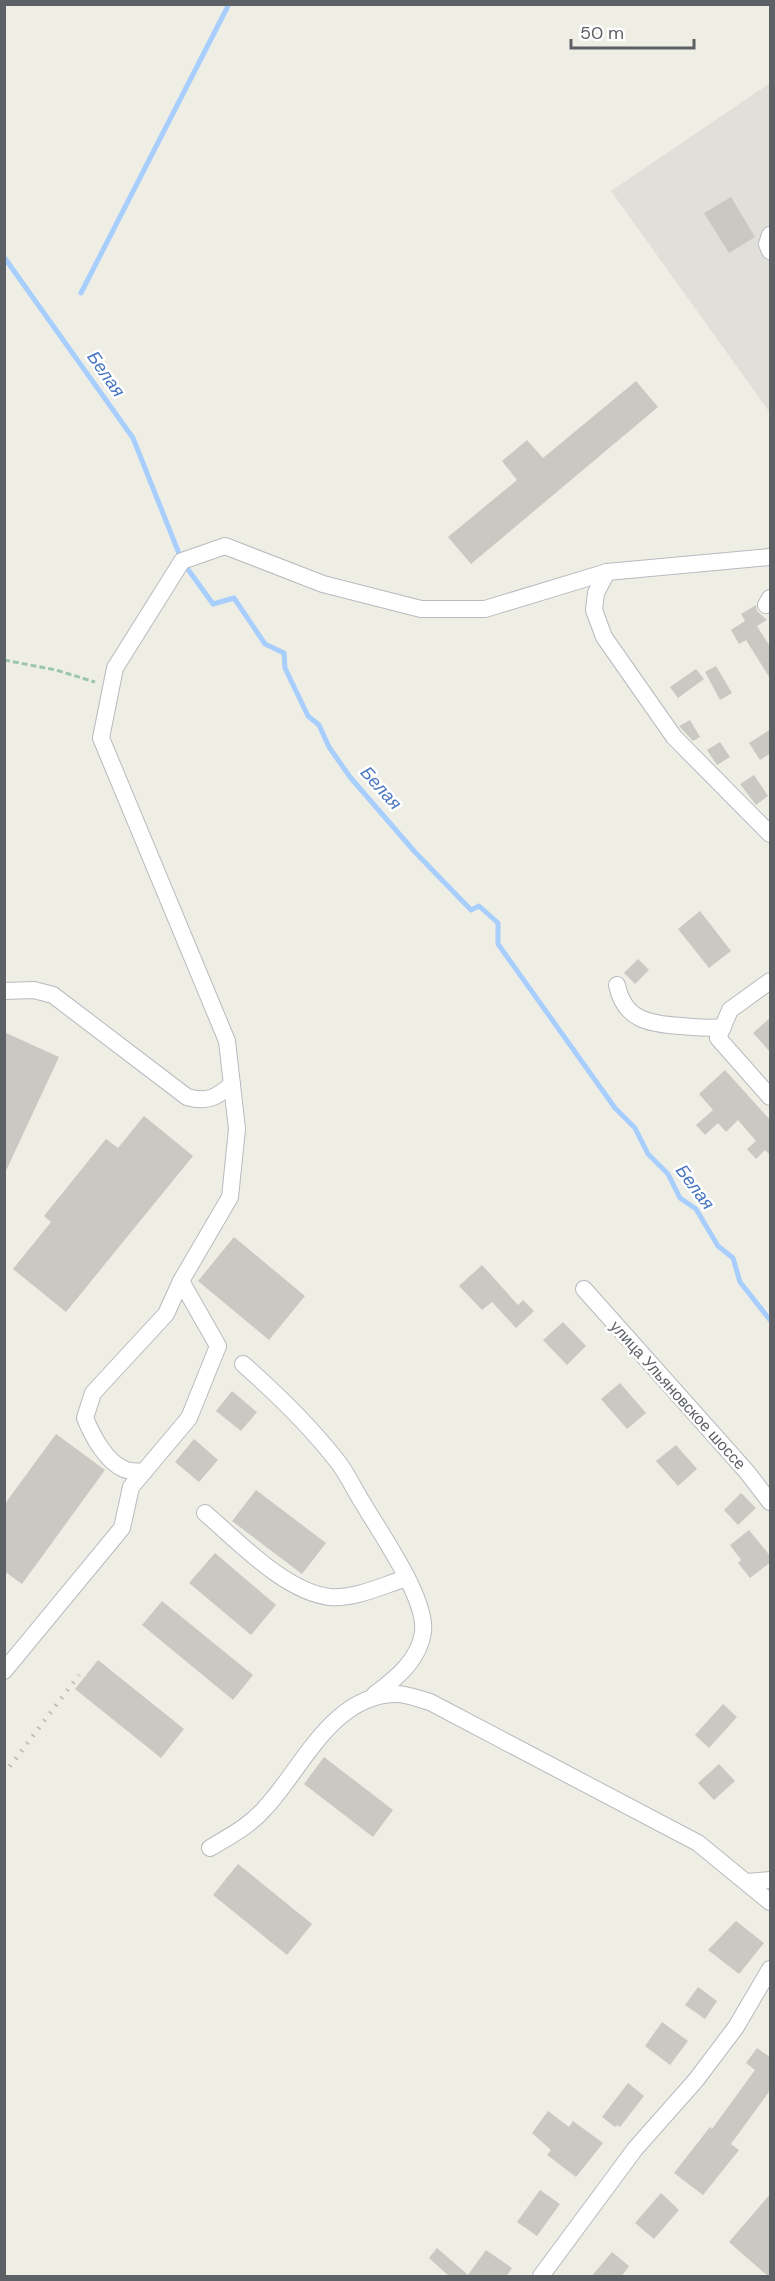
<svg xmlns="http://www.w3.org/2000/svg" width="775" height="2281" viewBox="0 0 775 2281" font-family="'DM Sans',sans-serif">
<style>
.industrial{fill:#e1dfd9}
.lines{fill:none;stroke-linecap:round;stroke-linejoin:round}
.stream{stroke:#a7cefd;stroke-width:5}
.building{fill:#cac8c2}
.minor-casing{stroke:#b7babf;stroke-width:18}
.path{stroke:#9cc6ac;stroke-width:3;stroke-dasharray:6 3;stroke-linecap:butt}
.minor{stroke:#fff;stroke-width:16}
.rail{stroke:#b6b7b7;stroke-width:4.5;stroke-dasharray:1.5 8;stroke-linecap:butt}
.labels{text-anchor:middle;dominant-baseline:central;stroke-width:5;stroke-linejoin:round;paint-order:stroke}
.street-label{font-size:16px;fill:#5d6065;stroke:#fff}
.water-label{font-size:18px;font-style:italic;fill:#4976c1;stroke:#fff}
</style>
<rect width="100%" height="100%" fill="#efeee5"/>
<path class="industrial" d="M770,83V413L611,191Z"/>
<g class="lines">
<g class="stream">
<path d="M4,257L133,438L182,561L213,604L234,598L265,644L284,653L285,668L308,716L319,725L329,747L350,777L414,851L471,910L479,906L498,923V944L615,1108L635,1128L648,1154L668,1174L680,1198L696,1209L718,1246L733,1258L740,1282L770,1320"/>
<path d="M81,293L229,4"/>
</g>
</g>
<g class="building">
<path d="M731,197L755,237L729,253L704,213Z"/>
<path d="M636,381L658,407L471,564L448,537L517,480L502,461L527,440L543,458Z"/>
<path d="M756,605L757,611L767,620L757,626L771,648V680L746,640L739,644L731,630L745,621L741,614Z"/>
<path d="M716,666L732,693L720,700L705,672Z"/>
<path d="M696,669L704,679L678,698L670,687Z"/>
<path d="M690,720L700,737L693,741L679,726Z"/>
<path d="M771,729V753L760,760L749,743Z"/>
<path d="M720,742L730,757L717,765L707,750Z"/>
<path d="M754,775L768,796L756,805L740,784Z"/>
<path d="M700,911L731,951L709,968L678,929Z"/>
<path d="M638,959L649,970L635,984L624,973Z"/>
<path d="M771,1017V1053L753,1033Z"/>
<path d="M4,1032L59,1057L4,1175Z"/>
<path d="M725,1070L771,1121V1156L765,1150L756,1159L747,1149L756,1141L738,1120L726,1132L718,1123L705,1135L696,1125L713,1110L699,1094Z"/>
<path d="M144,1116L193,1156L66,1312L13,1269L51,1222L44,1216L106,1139L118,1148Z"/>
<path d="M234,1237L305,1296L269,1340L198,1281Z"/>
<path d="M482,1265L518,1305L523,1300L534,1311L516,1328L492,1302L482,1310L459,1286Z"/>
<path d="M563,1322L586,1346L567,1365L543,1340Z"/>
<path d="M620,1383L646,1413L627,1429L601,1399Z"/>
<path d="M232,1391L257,1412L241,1431L216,1411Z"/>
<path d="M56,1434L105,1470L22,1584L4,1571V1505Z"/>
<path d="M194,1439L218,1460L199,1482L175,1462Z"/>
<path d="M676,1445L697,1469L678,1486L656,1461Z"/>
<path d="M256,1490L326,1543L302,1574L232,1521Z"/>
<path d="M741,1493L756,1508L738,1525L724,1510Z"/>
<path d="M749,1530L771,1557V1562L750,1578L738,1563L741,1560L730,1545Z"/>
<path d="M215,1553L276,1605L251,1635L189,1583Z"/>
<path d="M162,1601L253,1675L233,1700L142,1625Z"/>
<path d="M98,1660L184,1729L161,1758L75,1689Z"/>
<path d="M723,1704L737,1717L709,1748L695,1735Z"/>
<path d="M324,1757L393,1810L373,1837L304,1784Z"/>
<path d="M719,1764L735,1781L714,1800L698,1783Z"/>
<path d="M238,1864L312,1924L287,1955L213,1895Z"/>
<path d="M736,1921L764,1943L739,1974L708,1950Z"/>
<path d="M698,1987L717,2001L705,2019L685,2005Z"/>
<path d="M662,2022L688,2041L670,2065L645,2046Z"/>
<path d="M757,2048L771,2058V2089L731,2144L739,2150L703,2195L674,2173L710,2127L712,2129L755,2070L746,2063Z"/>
<path d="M628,2083L644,2096L620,2127L617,2125L615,2127L602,2117Z"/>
<path d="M548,2111L569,2127L573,2121L603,2143L576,2177L547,2155L551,2150L532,2133Z"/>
<path d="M540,2190L560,2204L537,2236L517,2222Z"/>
<path d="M661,2193L679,2210L654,2239L635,2223Z"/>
<path d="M771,2193V2277H769L729,2242Z"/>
<path d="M437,2248L468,2275L486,2250L512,2268L506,2277H450L429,2258Z"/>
<path d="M612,2252L629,2266L621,2277H591Z"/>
</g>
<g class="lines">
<g class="minor-casing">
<g id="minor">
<path d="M770,235L767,244L770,251"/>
<path d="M607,572L596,593L594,610L604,637L674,737L770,834"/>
<path d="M766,605L770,598"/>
<path d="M770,981L730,1010L718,1038L770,1097"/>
<path d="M617,985C624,1020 649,1024 681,1026C695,1027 708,1029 723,1027"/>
<path d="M4,991L34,990L53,995L187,1097C208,1103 217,1097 232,1084"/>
<path d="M584,1289L747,1472L770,1502"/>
<path d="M243,1364C277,1394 310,1426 338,1462C348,1475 355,1491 364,1505C381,1534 427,1599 423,1632C419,1661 395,1679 374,1695"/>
<path d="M144,1472C138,1471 129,1472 124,1469C106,1462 92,1435 85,1418L93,1393L166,1314L181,1281"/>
<path d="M205,1513C238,1541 285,1592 330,1597C356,1599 383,1585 407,1578"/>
<path d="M4,1671L122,1528L131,1487L189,1418L218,1346L181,1281L230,1197L237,1129L227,1041L101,738L115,668L182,561L225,546L323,584L421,609H485L607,572L770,557"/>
<path d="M210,1848C230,1836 251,1825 266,1807C302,1768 332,1696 394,1694C405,1693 419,1699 430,1702L698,1843L770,1902"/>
<path d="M747,1882L770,1880"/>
<path d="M541,2276L635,2149L696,2080L736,2027L770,1969"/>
</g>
</g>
<path class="path" d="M4,660L56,670L95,682"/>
<use href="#minor" class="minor"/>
<path class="rail" d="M4,1774L79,1675"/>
</g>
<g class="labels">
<g class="street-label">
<text transform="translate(678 1395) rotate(48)">улица Ульяновское шоссе</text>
</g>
<g class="water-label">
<text transform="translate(106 374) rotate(55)">Белая</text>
<text transform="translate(381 788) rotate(48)">Белая</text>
<text transform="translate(695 1187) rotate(53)">Белая</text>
</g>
</g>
<rect width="775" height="2281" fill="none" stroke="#5d6065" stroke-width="12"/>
<path d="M571 39v9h123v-9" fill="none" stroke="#5d6065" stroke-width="3"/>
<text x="580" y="39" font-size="18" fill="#5d6065" stroke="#ffffff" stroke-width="4.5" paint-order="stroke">50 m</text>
</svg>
